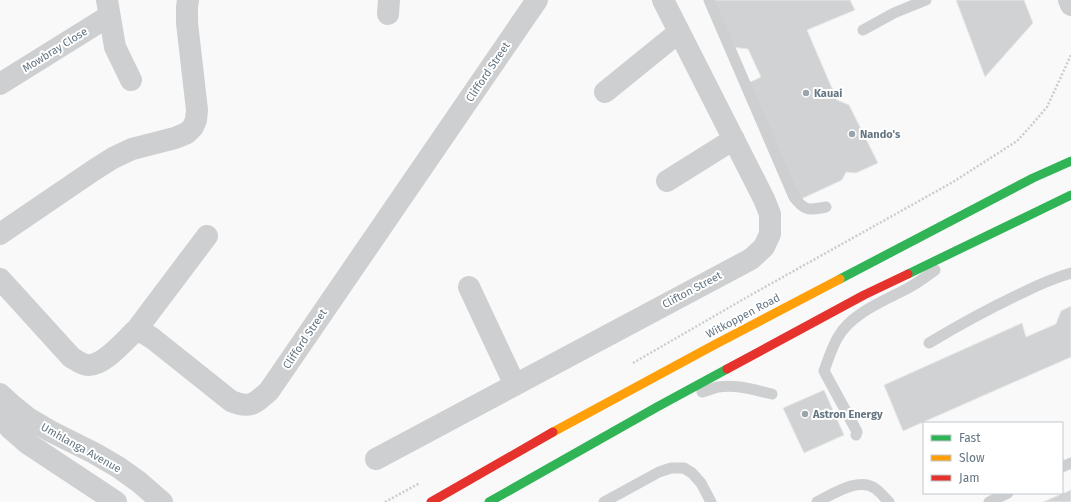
<svg xmlns="http://www.w3.org/2000/svg" width="1071" height="502" viewBox="0 0 1071 502" font-family="'Fira Sans',sans-serif">
  <style>
    .building { fill: #d0d2d3; stroke: #e8e8e8 }
    .lines { fill: none; stroke-linecap: round; stroke-linejoin: round }
    .path { stroke: #cbcccd; stroke-width: 2.5; stroke-dasharray: 2 2; stroke-linecap: butt }
    .lane { stroke: #cecfd0; stroke-width: 11 }
    .street { stroke: #cecfd0; stroke-width: 22 }
    .fast { stroke: #30b455; stroke-width: 9 }
    .slow { stroke: #ff9f0a; stroke-width: 9 }
    .jam { stroke: #e5322d; stroke-width: 9 }
    .poi-dot { fill: #99a4ac; stroke: #fff; stroke-width: 1.5 }
    .labels { text-anchor: middle; dominant-baseline: central; stroke-width: 4; stroke-linejoin: round; paint-order: stroke }
    .street-label { font-size: 11px; fill: #657683; stroke: #fff }
    .poi-label { font-size: 11px; font-weight: bold; fill: #657683; stroke: #fff; text-anchor: start }
  </style>
  <rect width="100%" height="100%" fill="#f9f9f9"/>
  <path class="building" d="M 712,0 L 850,0 L 855,10 L 807,30 L 837,100 L 849,105 L 878,163 L 856,173 L 846,172 L 842,180 L 799,200 L 746,84 L 761,77 L 748,49 L 731,47 Z
    M 956,0 L 1024,0 L 1033,23 L 985,77 Z
    M 1071,306 L 1071,357 L 903,431 L 884,385 L 1022,323 L 1026,337 L 1056,324 L 1061,311 Z
    M 824,390 L 844,435 L 804,453 L 783,408 Z
    M 1071,490 L 1071,502 L 1043,502 Z"/>
  <g class="lines">
    <path class="path" d="M 633,363 L 756,292 L 953,182 L 1017,141 L 1029,128 L 1047,107 L 1071,55
      M 385,502 L 420,483"/>
    <path class="lane" d="M 709,0 L 794,197 C 805,212 810,210 826,207
      M 863,30 L 894,13 L 926,0
      M 929,343 C 959,325 990,308 1022,293 C 1038,285 1054,278 1071,273
      M 702,392 C 707,391 713,388 718,387 C 737,384 754,390 772,394
      M 856,435 L 857,432 L 855,428 L 824,371 C 828,360 832,347 838,337 C 852,312 887,300 910,287 C 919,282 927,276 935,270
      M 1062,467 L 1071,463
      M 604,502 L 659,472 L 671,468 L 684,468 L 692,473 L 701,483 L 711,502
      M 817,502 C 833,494 859,476 876,489 C 880,492 885,498 889,502
      M 989,502 L 1008,493"/>
    <path class="street" d="M 107,0 L 115,47 L 131,80
      M 1069,0 L 1071,5
      M 388,14 L 389,0
      M 0,84 L 109,16
      M 605,92 L 679,32
      M 667,181 L 734,139
      M 0,234 L 94,170 L 113,158 L 132,149 L 175,138 L 187,133 L 193,127 L 196,120 L 197,110 L 187,23 L 187,7 L 188,0
      M 0,279 L 71,357 C 76,360 82,365 88,365 C 104,366 126,339 137,329 L 152,338 L 231,401 C 250,409 254,404 269,391 L 537,0
      M 469,287 L 515,385
      M 137,329 L 207,236
      M 0,394 L 12,405 L 28,418 L 50,431 L 94,453 L 118,467 L 139,482 L 162,502
      M 0,417 L 11,429 L 27,443 L 116,502
      M 376,459 L 751,259 L 764,247 L 770,234 L 770,214 L 764,199 L 663,0"/>
    <path class="fast" d="M 908,274 L 1071,195
      M 840,279 L 1033,178 L 1071,161
      M 489,502 L 657,407 L 727,369"/>
    <path class="slow" d="M 553,432 L 714,345 L 840,279"/>
    <path class="jam" d="M 727,369 L 864,295 L 908,274
      M 431,502 L 553,432"/>
  </g>
  <g class="poi-dot">
    <circle cx="806" cy="93" r="4"/>
    <circle cx="852" cy="134" r="4"/>
    <circle cx="805" cy="414" r="4"/>
  </g>
  <g class="labels">
    <g class="street-label">
      <text transform="translate(55 50) rotate(-32)">Mowbray Close</text>
      <text transform="translate(488 72) rotate(-56)">Clifford Street</text>
      <text transform="translate(692 290) rotate(-28)">Clifton Street</text>
      <text transform="translate(743 316) rotate(-28)">Witkoppen Road</text>
      <text transform="translate(305 339) rotate(-56)">Clifford Street</text>
      <text transform="translate(81 448) rotate(29)">Umhlanga Avenue</text>
    </g>
    <g class="poi-label">
      <text x="814" y="93">Kauai</text>
      <text x="860" y="134">Nando's</text>
      <text x="813" y="414">Astron Energy</text>
    </g>
  </g>
  <rect x="923" y="422" width="140" height="72" fill="#ffffff" stroke="#c1c8cd"/>
  <rect x="931" y="435" width="20" height="6" fill="#30b455" stroke="#c1c8cd"/>
  <text x="959" y="442" font-size="12" fill="#657683">Fast</text>
  <rect x="931" y="455" width="20" height="6" fill="#ff9f0a" stroke="#c1c8cd"/>
  <text x="959" y="462" font-size="12" fill="#657683">Slow</text>
  <rect x="931" y="475" width="20" height="6" fill="#e5322d" stroke="#c1c8cd"/>
  <text x="959" y="482" font-size="12" fill="#657683">Jam</text>
</svg>
